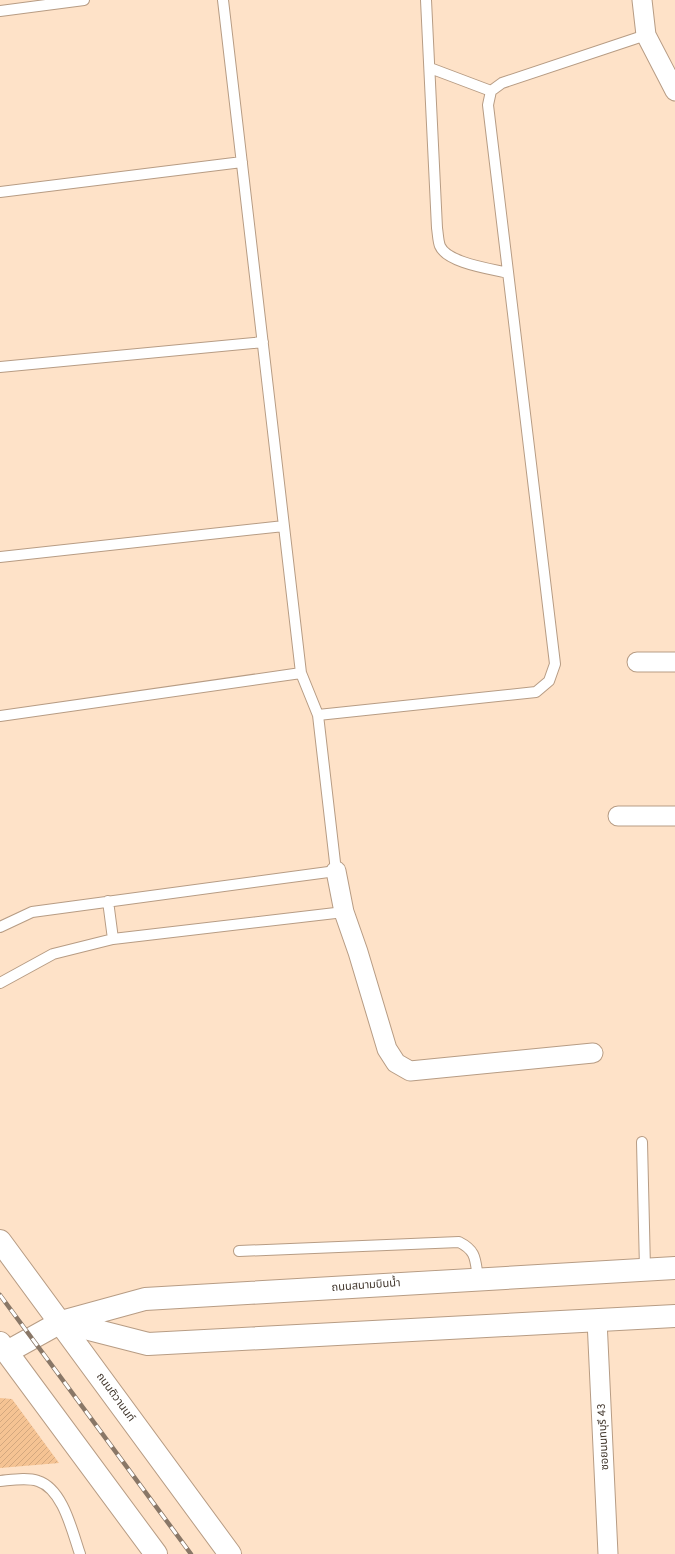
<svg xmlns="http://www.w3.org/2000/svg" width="675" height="1554" viewBox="0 0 675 1554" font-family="Figtree,'Noto Sans Thai',sans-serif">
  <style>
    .building { fill: url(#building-hatch) }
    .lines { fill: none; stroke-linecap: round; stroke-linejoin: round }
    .lane-casing { stroke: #b79c84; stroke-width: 12 }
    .street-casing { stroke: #b79c84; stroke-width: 21 }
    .secondary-casing { stroke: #b79c84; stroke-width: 24 }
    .primary-casing { stroke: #b79c84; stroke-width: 24 }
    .lane { stroke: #fff; stroke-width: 10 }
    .street { stroke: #fff; stroke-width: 19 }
    .secondary { stroke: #fff; stroke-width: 22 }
    .primary { stroke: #fff; stroke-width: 22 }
    .rail-casing { stroke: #897767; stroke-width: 4.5 }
    .rail { stroke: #fff; stroke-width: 3; stroke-dasharray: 9; stroke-linecap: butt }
    .labels { text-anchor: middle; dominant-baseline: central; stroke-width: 4; stroke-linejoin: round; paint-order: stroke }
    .street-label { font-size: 11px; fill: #41362c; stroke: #fff }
  </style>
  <defs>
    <pattern id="building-hatch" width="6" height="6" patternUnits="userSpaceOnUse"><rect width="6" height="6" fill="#f5c393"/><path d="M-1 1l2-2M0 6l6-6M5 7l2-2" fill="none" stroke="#d3a87f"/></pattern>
  </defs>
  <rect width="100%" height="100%" fill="#fee2c8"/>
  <path class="building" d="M 0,1398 L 12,1399 L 59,1463 L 0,1468 Z"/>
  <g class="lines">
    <g class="lane-casing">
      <path id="lane" d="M 426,0 L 437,228 C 438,234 438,241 440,246 C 447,263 492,269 508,273
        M 0,11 L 84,0
        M 430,68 L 491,91
        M 0,192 L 242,162
        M 0,367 L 263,342
        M 0,557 L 284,526
        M 318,715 L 536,692 L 549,681 L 555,664 L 488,105 L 491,91 L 502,83 L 646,35
        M 0,716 L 301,673
        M 108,901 L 113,939
        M 0,927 L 32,912 L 336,871 L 318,715 L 301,673 L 223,0
        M 0,983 L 53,954 L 113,939 L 344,912
        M 642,1142 L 645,1269
        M 239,1251 L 459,1242 C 477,1251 475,1260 478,1278
        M 0,1481 C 11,1480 27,1477 38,1481 C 63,1489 72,1531 80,1554"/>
    </g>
    <g class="street-casing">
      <path id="street" d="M 642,0 L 646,35 L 675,91
        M 637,662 L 675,662
        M 618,816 L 675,816
        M 336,871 L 344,912 L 358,952 L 387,1049 L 396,1063 L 410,1071 L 593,1053
        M 597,1320 L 608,1554"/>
    </g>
    <g class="secondary-casing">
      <path id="secondary" d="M 62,1322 L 148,1344 L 675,1316
        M 7,1352 L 61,1322 L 145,1299 L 675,1268"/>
    </g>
    <g class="primary-casing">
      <path id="primary" d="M 0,1241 L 230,1554
        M 0,1343 L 156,1554"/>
    </g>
    <use href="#lane" class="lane"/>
    <use href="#street" class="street"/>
    <use href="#secondary" class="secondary"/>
    <use href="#primary" class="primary"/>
    <g class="rail-casing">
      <path id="rail" d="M 0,1295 L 191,1554"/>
    </g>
    <use href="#rail" class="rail"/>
  </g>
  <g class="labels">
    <g class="street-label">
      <text transform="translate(366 1285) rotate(-4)">ถนนสนามบินน้ำ</text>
      <text transform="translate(116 1397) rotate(54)">ถนนติวานนท์</text>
      <text transform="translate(603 1437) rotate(-93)">ซอยนนทบุรี 43</text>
    </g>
  </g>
</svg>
